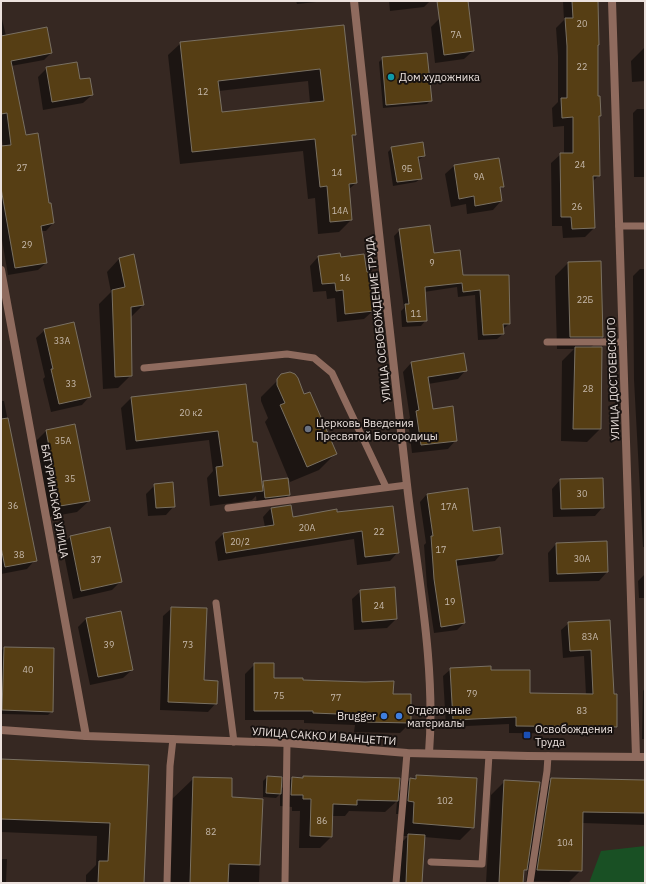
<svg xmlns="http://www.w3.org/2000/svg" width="646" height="884" viewBox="0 0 646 884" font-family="'IBM Plex Sans',sans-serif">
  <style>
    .green { fill: #195024 }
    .shadow { fill: #0007; fill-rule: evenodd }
    .building { fill: #563e14; stroke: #797062; fill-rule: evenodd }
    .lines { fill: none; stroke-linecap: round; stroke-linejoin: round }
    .service { stroke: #8f6b5e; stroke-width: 7 }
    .minor { stroke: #8f6b5e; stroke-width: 8 }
    .tertiary { stroke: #8f6b5e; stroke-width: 8 }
    .culture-dot { fill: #0f9aa8; stroke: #181210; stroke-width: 1.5 }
    .worship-dot { fill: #6b7280; stroke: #181210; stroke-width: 1.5 }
    .shop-dot { fill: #3f7fe0; stroke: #181210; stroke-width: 1.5 }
    .transit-dot { fill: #1a4fb4; stroke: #181210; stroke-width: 1.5 }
    .labels { text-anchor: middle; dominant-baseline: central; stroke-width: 4; stroke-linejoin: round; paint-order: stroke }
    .number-label { font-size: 9px; fill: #c6b9ac }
    .poi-label { font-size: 11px; fill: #ece2de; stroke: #181210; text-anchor: start }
    .street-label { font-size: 11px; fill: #ece2de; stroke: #181210 }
  </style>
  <rect width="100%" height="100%" fill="#362822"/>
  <path class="green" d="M 645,846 L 645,883 L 589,883 L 601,851 Z"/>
  <path class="shadow" d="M 296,1 L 326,1 L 297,4 Z
    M 389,1 L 430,1 L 424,7 L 390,11 Z
    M 563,1 L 597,1 L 597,98 L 600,116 L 598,117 L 599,175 L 592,182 L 594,228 L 585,237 L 563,238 L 562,226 L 552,226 L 551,163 L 561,154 L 564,154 L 564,126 L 553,127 L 552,108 L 558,102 L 558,56 L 556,28 L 564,20 Z
    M 440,18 L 473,51 L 464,59 L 435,63 L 431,27 Z
    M 1,19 L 2,19 L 6,36 L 51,53 L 44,60 L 11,66 L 26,136 L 53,223 L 46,231 L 41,231 L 46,263 L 38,270 L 8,275 L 1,234 L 1,147 L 3,147 L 1,132 Z
    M 343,26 L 354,134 L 351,138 L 356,183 L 348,190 L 351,220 L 339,232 L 318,234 L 315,198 L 308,199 L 303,151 L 180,164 L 168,55 L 181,43 ZM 308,81 L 310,103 L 221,113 L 219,91 Z
    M 644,48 L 645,48 L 645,81 L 632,82 L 631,61 Z
    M 383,58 L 431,100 L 427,104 L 383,108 L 379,62 Z
    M 47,68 L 79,80 L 92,95 L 83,103 L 43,110 L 38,77 Z
    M 637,109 L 645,109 L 645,177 L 634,177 L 633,113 Z
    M 392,148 L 424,156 L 418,160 L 421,178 L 416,182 L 393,186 L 388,152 Z
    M 498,159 L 503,186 L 499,190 L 501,201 L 493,210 L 467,214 L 466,204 L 451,207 L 445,174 L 454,166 Z
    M 400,230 L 462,276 L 508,276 L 509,324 L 503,329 L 503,334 L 497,339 L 478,340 L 475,295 L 458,297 L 457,287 L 424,292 L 426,320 L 421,326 L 402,327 L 401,311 L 404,308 L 394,236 Z
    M 318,257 L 373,311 L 364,319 L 337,322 L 335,298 L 327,299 L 326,291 L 313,292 L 310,266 Z
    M 119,259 L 143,305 L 130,318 L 131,375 L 118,388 L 103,389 L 99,304 L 111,292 L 107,272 Z
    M 600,262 L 602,337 L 590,348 L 600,429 L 587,442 L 561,441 L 562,361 L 574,349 L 557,349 L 555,276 L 568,263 Z
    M 640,269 L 645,269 L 645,547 L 643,547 L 634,380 L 633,276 Z
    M 45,330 L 90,396 L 82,405 L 51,412 L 43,379 L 45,377 L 36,338 Z
    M 464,354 L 466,370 L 458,379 L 428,384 L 432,410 L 456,440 L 448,449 L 412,453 L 408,420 L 410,418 L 403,372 L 411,363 Z
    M 284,374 L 304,396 L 335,454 L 319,470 L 290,482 L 265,422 L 268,418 L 261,401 L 261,397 Z
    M 245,385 L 252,443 L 261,485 L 264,482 L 289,495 L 281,503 L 257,506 L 256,496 L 252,500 L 210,506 L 207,478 L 213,471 L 209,440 L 126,450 L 121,408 L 131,398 Z
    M 1,401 L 4,401 L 35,560 L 27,569 L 1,574 Z
    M 46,431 L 89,501 L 77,512 L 49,517 L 35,442 Z
    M 560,480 L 603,507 L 595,516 L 553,517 L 552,489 Z
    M 155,485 L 174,506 L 166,515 L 148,516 L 146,494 Z
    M 467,489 L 473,532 L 502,553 L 495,561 L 456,566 L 464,623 L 457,630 L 434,633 L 427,586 L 424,545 L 426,543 L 420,502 L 427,494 Z
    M 271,508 L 292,518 L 336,514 L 398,552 L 390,561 L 357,565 L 354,539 L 218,561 L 215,542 L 223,534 L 265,527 L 263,517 Z
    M 70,537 L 120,582 L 112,590 L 73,599 L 62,545 Z
    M 606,542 L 607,572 L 599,581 L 549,582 L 548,553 L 556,544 Z
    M 645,574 L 645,598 L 639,598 L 638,581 Z
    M 361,591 L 396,619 L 387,628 L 354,630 L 352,599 Z
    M 172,608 L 203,681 L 216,703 L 208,712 L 160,710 L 163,616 Z
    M 86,619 L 132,670 L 123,678 L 90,685 L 78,627 Z
    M 609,621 L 613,695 L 616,695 L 616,727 L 609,734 L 509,733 L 509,724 L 446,727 L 443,676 L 451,669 L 490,671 L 529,694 L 586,695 L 584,656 L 563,658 L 561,630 L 569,623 Z
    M 4,648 L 52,711 L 48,715 L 1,714 L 1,651 Z
    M 255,664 L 273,679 L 302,680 L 392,695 L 410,723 L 400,733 L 354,732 L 355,725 L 304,723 L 304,720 L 245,720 L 245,674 Z
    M 645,688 L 645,739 L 642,739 L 643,691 Z
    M 1,760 L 148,766 L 143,883 L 86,883 L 86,875 L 96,865 L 97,836 L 1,832 Z
    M 416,776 L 473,827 L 460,840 L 424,837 L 421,883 L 394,883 L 395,849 L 408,836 L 401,836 L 402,814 L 396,814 L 397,801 L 385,812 L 349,811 L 345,816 L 332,816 L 331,837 L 320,848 L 299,848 L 300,811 L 292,811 L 292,807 L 280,806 L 280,794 L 276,798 L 263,797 L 263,781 L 267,777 L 280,790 L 292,778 L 399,779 L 398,792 L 410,779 L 413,779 Z
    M 194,778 L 231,798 L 262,800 L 259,883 L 168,883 L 170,801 Z
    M 551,779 L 645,781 L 645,825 L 582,823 L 581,870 L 569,882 L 526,881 L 528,867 L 523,873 L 522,883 L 486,883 L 491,795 L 505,781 L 538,792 Z
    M 1,859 L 7,859 L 6,883 L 1,883 Z"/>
  <path class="building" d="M 437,1 L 468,1 L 474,51 L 444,55 Z
    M 572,1 L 598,1 L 599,45 L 598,45 L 598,96 L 600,96 L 601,116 L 599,116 L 600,176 L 593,176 L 595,228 L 572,229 L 571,217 L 561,217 L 560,153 L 573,153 L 573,117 L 562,118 L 561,98 L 567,98 L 567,46 L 565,18 L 573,18 Z
    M 344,25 L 356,135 L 352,135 L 357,183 L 349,184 L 352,220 L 330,222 L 327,186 L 320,187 L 315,139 L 192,152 L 180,42 ZM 320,69 L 324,101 L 222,112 L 218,81 Z
    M 47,27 L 52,53 L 11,61 L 26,135 L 38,133 L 49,203 L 51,203 L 54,223 L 41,226 L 47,263 L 15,268 L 1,188 L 1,146 L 11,145 L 7,113 L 1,114 L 1,36 Z
    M 427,53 L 432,101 L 386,105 L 382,57 Z
    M 77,62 L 80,79 L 90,78 L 93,95 L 52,102 L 46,67 Z
    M 423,142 L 425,156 L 418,157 L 422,179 L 397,182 L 391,147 Z
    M 499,158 L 504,187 L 500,187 L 502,201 L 475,206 L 474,196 L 459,199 L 454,165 Z
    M 430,225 L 434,253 L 460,250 L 463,275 L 509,275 L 510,324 L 503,324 L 504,334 L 483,335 L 480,290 L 463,292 L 462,283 L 425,287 L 427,321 L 407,322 L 405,304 L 409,304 L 399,229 Z
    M 340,253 L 341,257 L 364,254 L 367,272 L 369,272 L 374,311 L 345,314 L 343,290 L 336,291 L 335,283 L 322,284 L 318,256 Z
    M 134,254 L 144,305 L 131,307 L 132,376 L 115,377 L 112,290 L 125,287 L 119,258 Z
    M 601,261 L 603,337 L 570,337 L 568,262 Z
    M 74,322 L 91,397 L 59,404 L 51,369 L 53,369 L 44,329 Z
    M 575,347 L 602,347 L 601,429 L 573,429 Z
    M 464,353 L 467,371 L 428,377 L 433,409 L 453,406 L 457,441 L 421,445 L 416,411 L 419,410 L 411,362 Z
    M 290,372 L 295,374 L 298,378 L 304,394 L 310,392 L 337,454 L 307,467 L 280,405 L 285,403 L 277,385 L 277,379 L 281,374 Z
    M 246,384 L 253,442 L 257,442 L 263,491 L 219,496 L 216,467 L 223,466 L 218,431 L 136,441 L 131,397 Z
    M 8,418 L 37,561 L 5,567 L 1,547 L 1,419 Z
    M 75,424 L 90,501 L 60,506 L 46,430 Z
    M 288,478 L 290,495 L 265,498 L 263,481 Z
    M 603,478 L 604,508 L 561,509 L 560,479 Z
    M 173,482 L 175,507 L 156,508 L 154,484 Z
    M 468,488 L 473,531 L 500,527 L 503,554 L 456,560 L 465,623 L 441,627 L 434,579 L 431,536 L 433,536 L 427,494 Z
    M 291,505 L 293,517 L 337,509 L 337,512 L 393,506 L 399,553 L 365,557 L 362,531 L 226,553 L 223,533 L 274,525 L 271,508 Z
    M 110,527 L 122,582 L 81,591 L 70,536 Z
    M 607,541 L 608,572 L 557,574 L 556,543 Z
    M 395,587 L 397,619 L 362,622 L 360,590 Z
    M 171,607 L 207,608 L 204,680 L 218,681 L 217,704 L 168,702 Z
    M 121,611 L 133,670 L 98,677 L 86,618 Z
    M 610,620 L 614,694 L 617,694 L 617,727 L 516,726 L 516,717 L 453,720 L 450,668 L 491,666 L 491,670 L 530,670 L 530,693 L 593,694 L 591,650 L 570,651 L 568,622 Z
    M 4,647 L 54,648 L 53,712 L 2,710 Z
    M 254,663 L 274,663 L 274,678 L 303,678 L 303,680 L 365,682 L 394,681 L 393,694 L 411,694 L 411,723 L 364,722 L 364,715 L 313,713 L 313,711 L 254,711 Z
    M 1,759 L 149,765 L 144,883 L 98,883 L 99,861 L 108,861 L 110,823 L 1,819 Z
    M 416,775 L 477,778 L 474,828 L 413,823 L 414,802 L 408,801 L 410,778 L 416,779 Z
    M 267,776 L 282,777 L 281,794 L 266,793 Z
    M 303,776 L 400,778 L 398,801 L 357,800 L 357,805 L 333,804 L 332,837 L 310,836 L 311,799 L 303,799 L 303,795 L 291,795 L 292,777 L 303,778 Z
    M 193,777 L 232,778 L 232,797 L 263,799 L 260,865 L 229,864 L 228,883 L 190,883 Z
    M 551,778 L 645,780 L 645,813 L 583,812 L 582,871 L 537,870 Z
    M 504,780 L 540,782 L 527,870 L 524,870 L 523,883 L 499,883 Z
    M 408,834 L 425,835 L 422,883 L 406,883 Z"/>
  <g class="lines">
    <path class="service" d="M 619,226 L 645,226
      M 547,342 L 623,342
      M 144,368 L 287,354 L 314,358 L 332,373 L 386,487
      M 228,508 L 407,485
      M 216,603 L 234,742
      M 431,862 L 482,864 L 489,755
      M 167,883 L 170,766 L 173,739
      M 285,883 L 287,743
      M 396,883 L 407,753
      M 530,883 L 547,771 L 548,756"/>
    <path class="minor" d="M 354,1 C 372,162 388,324 407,485 C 417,573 436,664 429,753
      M 612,1 L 636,756
      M 1,270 L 86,736"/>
    <path class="tertiary" d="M 1,730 L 86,736 L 287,743 L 407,753 L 528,756 L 645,757"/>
  </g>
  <circle class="culture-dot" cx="391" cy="77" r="4"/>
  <circle class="worship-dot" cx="308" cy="429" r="4"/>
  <g class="shop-dot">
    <circle cx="384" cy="716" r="4"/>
    <circle cx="399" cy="716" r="4"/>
  </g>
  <rect class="transit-dot" x="523" y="731" width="8" height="8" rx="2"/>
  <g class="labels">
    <g class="number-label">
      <text x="582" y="23">20</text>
      <text x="456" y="34">7А</text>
      <text x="582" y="66">22</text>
      <text x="203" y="91">12</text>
      <text x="580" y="164">24</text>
      <text x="22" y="167">27</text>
      <text x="407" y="168">9Б</text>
      <text x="337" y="172">14</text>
      <text x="479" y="176">9А</text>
      <text x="577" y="206">26</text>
      <text x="340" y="210">14А</text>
      <text x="27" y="244">29</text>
      <text x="432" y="262">9</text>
      <text x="345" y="277">16</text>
      <text x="585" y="299">22Б</text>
      <text x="416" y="313">11</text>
      <text x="62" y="340">33А</text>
      <text x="71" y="383">33</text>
      <text x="588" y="388">28</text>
      <text x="191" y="412">20 к2</text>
      <text x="63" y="440">35А</text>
      <text x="70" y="478">35</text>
      <text x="582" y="493">30</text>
      <text x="13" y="505">36</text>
      <text x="449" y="506">17А</text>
      <text x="307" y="527">20А</text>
      <text x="379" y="531">22</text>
      <text x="240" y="541">20/2</text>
      <text x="441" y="549">17</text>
      <text x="19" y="554">38</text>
      <text x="582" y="558">30А</text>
      <text x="96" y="559">37</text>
      <text x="450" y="601">19</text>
      <text x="379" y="605">24</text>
      <text x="590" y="636">83А</text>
      <text x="109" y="644">39</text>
      <text x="188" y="644">73</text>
      <text x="28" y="669">40</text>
      <text x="472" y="693">79</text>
      <text x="279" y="695">75</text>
      <text x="336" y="697">77</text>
      <text x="582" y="710">83</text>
      <text x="445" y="800">102</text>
      <text x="322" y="820">86</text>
      <text x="211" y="831">82</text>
      <text x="565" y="842">104</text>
    </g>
    <g class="poi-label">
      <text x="399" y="77">Дом художника</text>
      <text x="316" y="423">Церковь Введения<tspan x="316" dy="13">Пресвятой Богородицы</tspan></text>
      <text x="407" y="710">Отделочные<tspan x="407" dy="13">материалы</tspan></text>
      <text x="376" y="716" text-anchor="end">Brugger</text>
      <text x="535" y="729">Освобождения<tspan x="535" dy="13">Труда</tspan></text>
    </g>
    <g class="street-label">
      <text transform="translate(378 319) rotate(-96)">УЛИЦА ОСВОБОЖДЕНИЕ ТРУДА</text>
      <text transform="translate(613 379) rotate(-92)">УЛИЦА ДОСТОЕВСКОГО</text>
      <text transform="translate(55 501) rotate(80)">БАТУРИНСКАЯ УЛИЦА</text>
      <text transform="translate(324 736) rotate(4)">УЛИЦА САККО И ВАНЦЕТТИ</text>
    </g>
  </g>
  <rect width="646" height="884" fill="none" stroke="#ece2de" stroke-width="4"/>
</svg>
